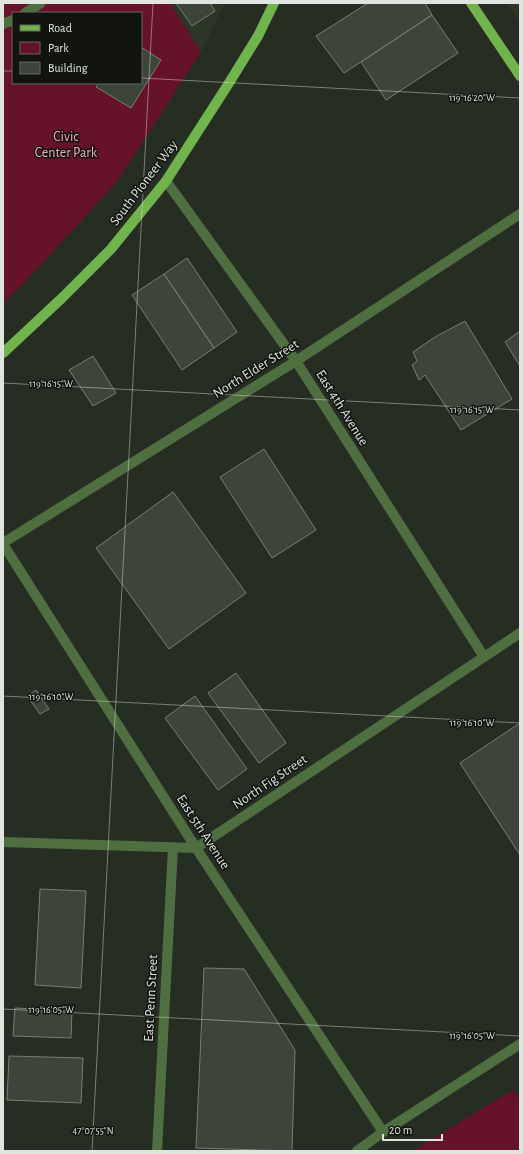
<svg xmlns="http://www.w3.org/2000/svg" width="523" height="1154" viewBox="0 0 523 1154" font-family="'Alegreya Sans',sans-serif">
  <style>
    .built { fill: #2b3626 }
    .green { fill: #661229; fill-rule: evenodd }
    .building { fill: #3d4439; stroke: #777f73 }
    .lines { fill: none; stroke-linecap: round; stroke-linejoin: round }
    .minor { stroke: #4f6f40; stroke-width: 10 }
    .major { stroke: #71b34d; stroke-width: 10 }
    .ticks { fill: none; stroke: #e0e4de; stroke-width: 1; stroke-opacity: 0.45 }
    .labels { text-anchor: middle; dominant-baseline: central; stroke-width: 3; stroke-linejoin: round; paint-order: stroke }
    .park-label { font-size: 14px; fill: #f7acb6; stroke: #11140f }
    .street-label { font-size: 14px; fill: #e0e4de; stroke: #11140f }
    .ticks-label { font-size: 10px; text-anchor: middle; fill: #e0e4de; stroke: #11140f; stroke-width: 3; stroke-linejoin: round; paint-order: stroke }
  </style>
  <rect width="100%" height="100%" fill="#262d23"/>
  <path class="built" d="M 170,3 L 225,3 L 201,52 Z
    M 507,3 L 520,3 L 520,23 Z"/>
  <path class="green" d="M 3,3 L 170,3 L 201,52 L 116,183 L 25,282 L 3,303 ZM 13,13 L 141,13 L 141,83 L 13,83 Z
    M 513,1090 L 520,1100 L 520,1151 L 413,1151 Z"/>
  <path class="building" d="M 176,3 L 210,3 L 215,11 L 192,26 Z
    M 368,3 L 425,3 L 432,15 L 344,73 L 316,36 Z
    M 432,15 L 458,53 L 386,100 L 361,62 Z
    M 141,47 L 161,60 L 131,108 L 96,87 L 99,83 L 141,83 Z
    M 187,258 L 237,332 L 214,348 L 164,274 Z
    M 164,274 L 214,348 L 182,370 L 132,295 Z
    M 465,321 L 512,399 L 461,430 L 425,375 L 419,380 L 412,365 L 417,361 L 413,352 L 435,337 Z
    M 520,331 L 520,366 L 505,342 Z
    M 93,356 L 116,393 L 93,406 L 69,370 Z
    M 264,449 L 316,530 L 272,558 L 220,477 Z
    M 173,492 L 246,593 L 169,649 L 96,548 Z
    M 236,673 L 286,743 L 259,763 L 208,693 Z
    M 36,690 L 49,709 L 40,714 L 27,696 Z
    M 195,696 L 247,769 L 218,790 L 165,718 Z
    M 520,723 L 520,855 L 460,763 Z
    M 40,889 L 86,891 L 81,988 L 35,985 Z
    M 204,968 L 244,969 L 295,1050 L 292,1151 L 196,1148 Z
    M 15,1008 L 72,1011 L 71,1038 L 13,1036 Z
    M 9,1056 L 83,1058 L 81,1103 L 7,1100 Z"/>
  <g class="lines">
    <path class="minor" d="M 25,13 L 41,3
      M 3,24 L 13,20
      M 166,181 L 296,361 L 484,657
      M 3,543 L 296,361 L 520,214
      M 3,544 L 196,848 L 383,1132
      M 3,842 L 196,848 L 520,633
      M 157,1151 L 173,847
      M 357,1151 L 383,1132 L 520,1044"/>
    <path class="major" d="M 471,3 L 520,76
      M 3,353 L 62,298 L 111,249 L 166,181 L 229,83 L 258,36 L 274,3"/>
  </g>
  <path class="ticks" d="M 3,71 L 13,71M 141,78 L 520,98M 3,383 L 520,410M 3,696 L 520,723M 3,1009 L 520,1036M 92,1151 L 153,3"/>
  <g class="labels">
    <g class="park-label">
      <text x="66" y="137">Civic<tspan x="66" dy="16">Center Park</tspan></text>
    </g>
    <g class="street-label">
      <text transform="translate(144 183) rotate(-53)">South Pioneer Way</text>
      <text transform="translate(256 369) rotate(-32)">North Elder Street</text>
      <text transform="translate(342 408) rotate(58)">East 4th Avenue</text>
      <text transform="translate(270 782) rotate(-34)">North Fig Street</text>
      <text transform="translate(203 832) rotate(57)">East 5th Avenue</text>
      <text transform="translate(151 998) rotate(-87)">East Penn Street</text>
    </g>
  </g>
  <g class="ticks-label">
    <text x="472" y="101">119°16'20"W</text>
    <text x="51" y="387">119°16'15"W</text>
    <text x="472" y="413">119°16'15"W</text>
    <text x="51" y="700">119°16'10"W</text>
    <text x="472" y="726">119°16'10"W</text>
    <text x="51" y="1013">119°16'05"W</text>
    <text x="472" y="1039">119°16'05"W</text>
    <text x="93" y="1134">47°07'55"N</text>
  </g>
  <rect width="523" height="1154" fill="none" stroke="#e0e4de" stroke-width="8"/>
  <rect x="12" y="12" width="130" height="72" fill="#11140f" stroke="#646762"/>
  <rect x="20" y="25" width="20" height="6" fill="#71b34d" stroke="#646762"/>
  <text x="48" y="32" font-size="12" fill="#e0e4de">Road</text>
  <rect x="20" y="42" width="20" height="12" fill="#661229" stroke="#646762"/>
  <text x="48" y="52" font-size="12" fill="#e0e4de">Park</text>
  <rect x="20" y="62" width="20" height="12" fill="#3d4439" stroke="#646762"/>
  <text x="48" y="72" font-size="12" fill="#e0e4de">Building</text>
  <path d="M383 1134v6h59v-6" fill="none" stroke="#e0e4de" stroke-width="2"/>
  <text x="389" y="1134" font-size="12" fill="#e0e4de" stroke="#11140f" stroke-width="3" paint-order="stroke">20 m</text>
</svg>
